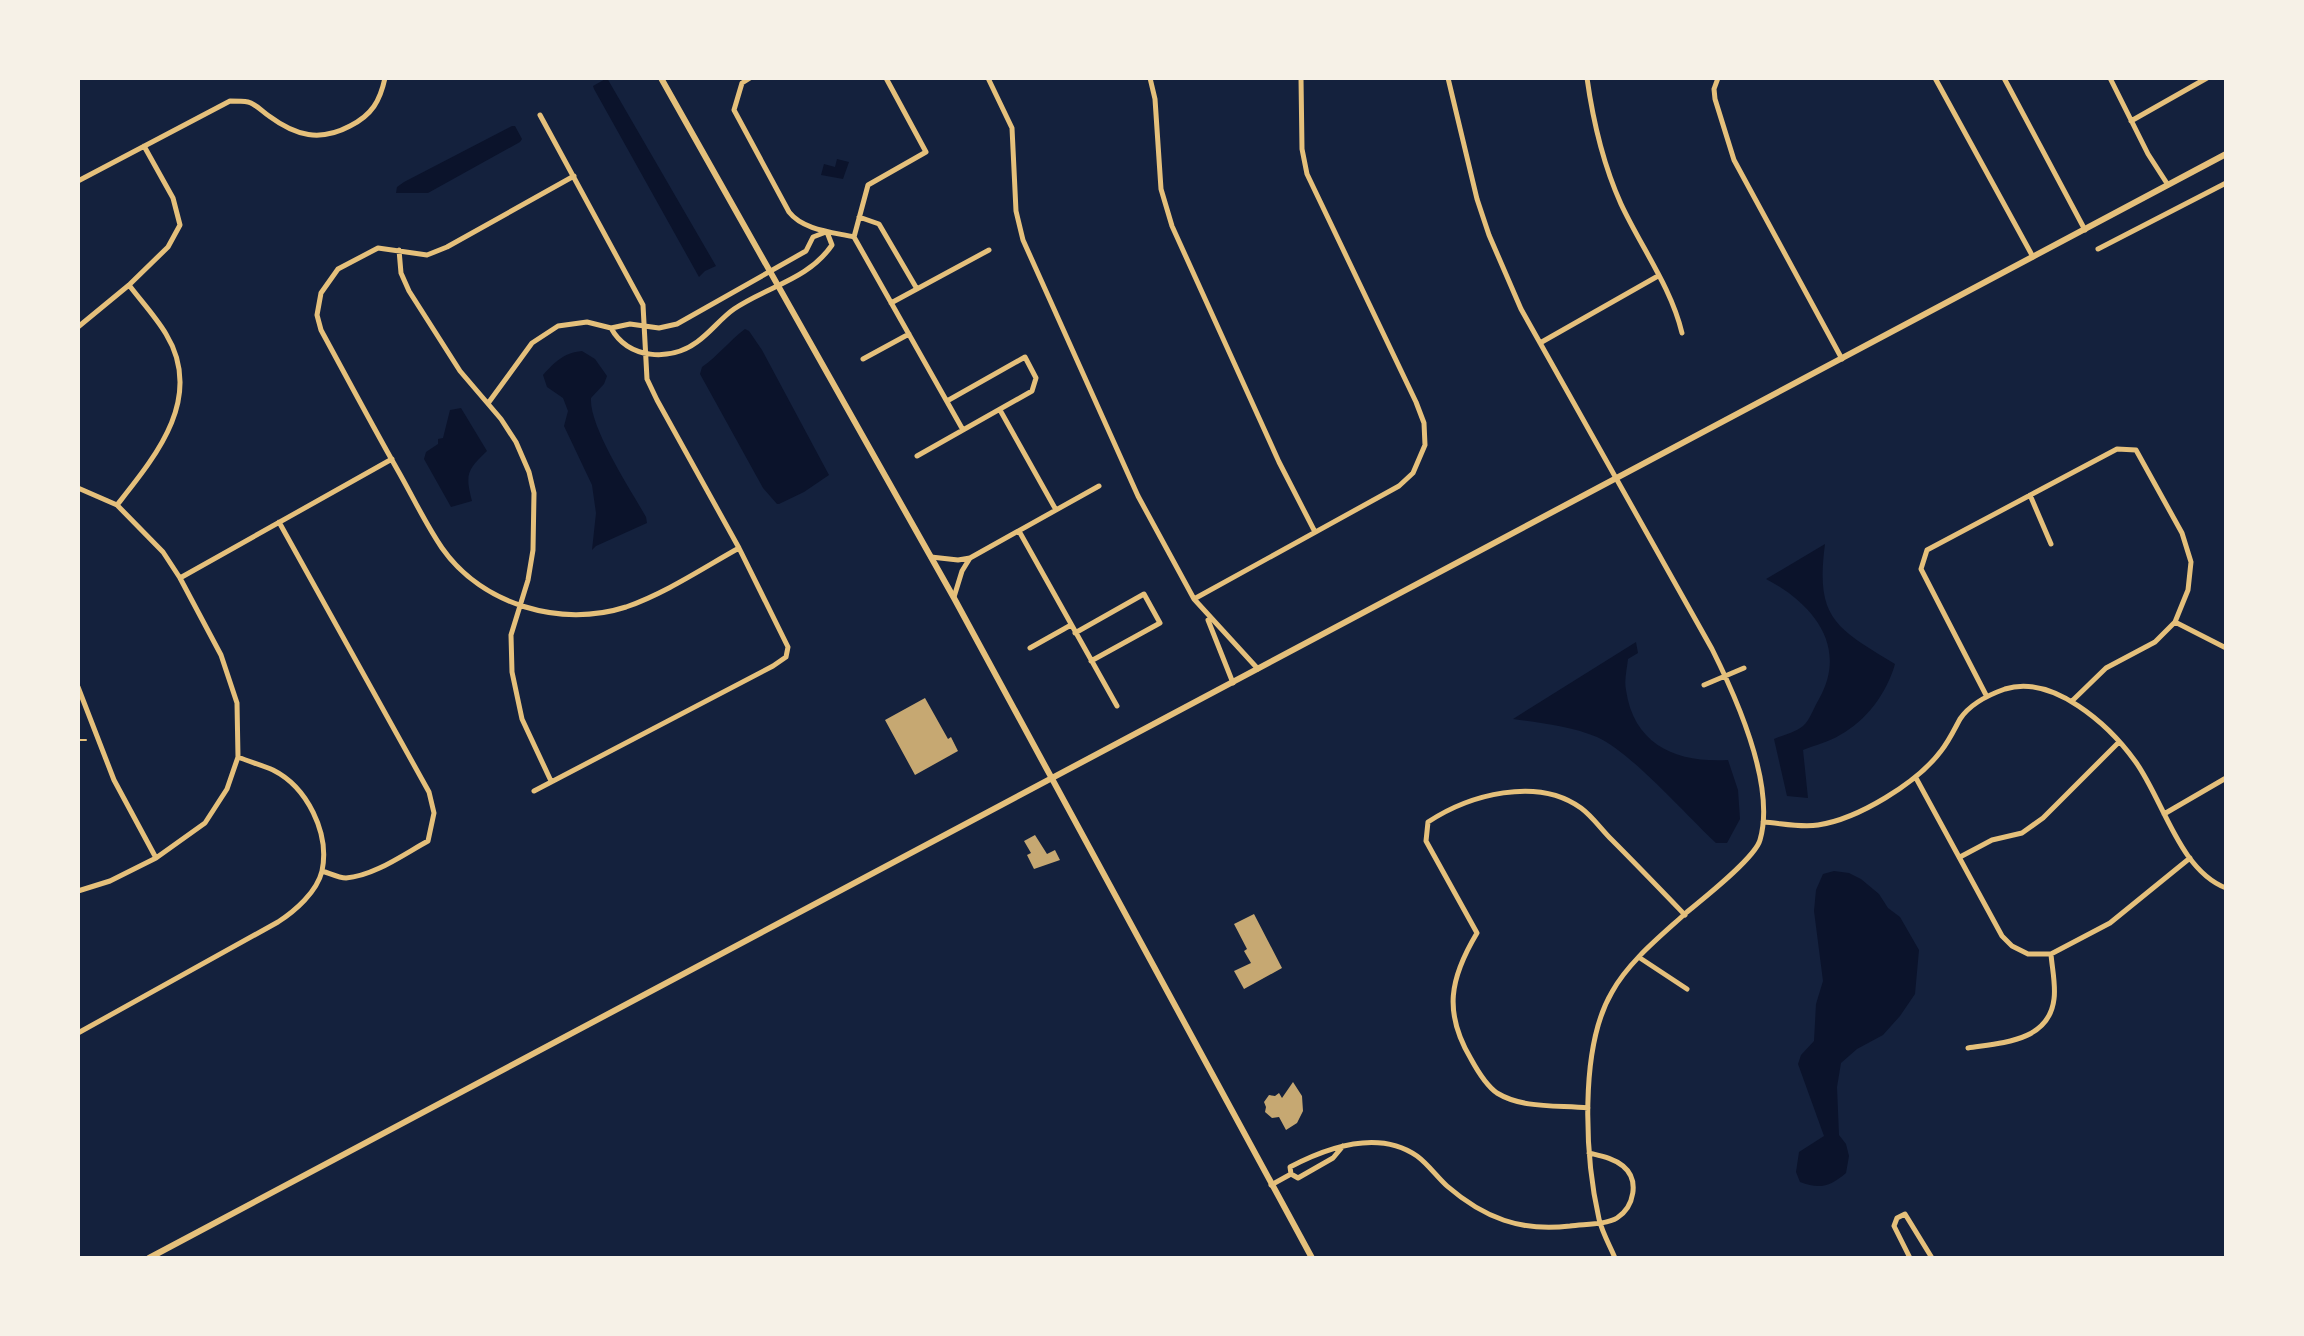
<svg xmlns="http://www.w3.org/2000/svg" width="2304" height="1336" viewBox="0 0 2304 1336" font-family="'IBM Plex Serif',serif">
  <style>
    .water { fill: #0b132b }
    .building { fill: #c6a872 }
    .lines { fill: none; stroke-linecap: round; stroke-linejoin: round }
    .path { stroke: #e5c07b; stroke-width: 2 }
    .minor { stroke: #e5c07b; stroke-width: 5 }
    .secondary { stroke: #e5c07b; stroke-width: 6 }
  </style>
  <rect width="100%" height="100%" fill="#14213d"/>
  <path class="water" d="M 607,78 L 716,266 L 705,271 L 699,277 L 594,89 L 593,86 Z
    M 512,126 L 515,126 L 522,139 L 520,142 L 428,193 L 396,193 L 397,187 L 404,182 Z
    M 837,159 L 849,162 L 843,179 L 821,175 L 824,164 L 835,167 Z
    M 745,329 L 749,331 L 762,350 L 829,475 L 804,492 L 779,504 L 777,504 L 763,488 L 700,374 L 702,367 C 719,355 729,341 745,329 Z
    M 582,351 L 595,359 L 607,376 L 604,384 L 591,398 C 589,427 631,490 646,517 L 647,523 L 596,546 L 592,550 L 596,513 L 592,485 L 564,426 L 568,411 L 563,398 L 547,387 L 543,375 C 555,362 563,353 582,351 Z
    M 461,408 L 487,451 C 467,470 465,474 472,501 L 451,507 L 424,459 L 426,452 L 438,444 L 438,439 L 443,438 L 450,410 Z
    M 1825,544 C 1815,619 1836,628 1895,664 C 1887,693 1866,721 1840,735 C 1829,742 1815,745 1803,750 L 1808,798 L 1787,796 L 1774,739 C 1783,735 1796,732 1803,726 C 1810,720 1814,707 1819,699 C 1849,646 1812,603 1766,579 Z
    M 1636,642 L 1638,653 L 1628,659 C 1627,669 1624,680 1626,690 C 1634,746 1678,763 1728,760 L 1738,790 L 1740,819 L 1727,843 L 1716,843 C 1685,814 1633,754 1597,737 C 1570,726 1542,723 1513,719 Z
    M 1834,871 L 1849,873 L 1861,879 L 1879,894 L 1888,908 L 1900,917 L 1919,950 L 1915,994 L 1900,1016 L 1883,1035 L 1857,1049 L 1841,1063 L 1837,1087 L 1839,1135 L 1846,1144 L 1849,1156 L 1846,1173 C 1831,1186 1820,1190 1800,1182 L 1796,1172 L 1799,1152 L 1824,1136 L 1798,1064 L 1801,1055 L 1814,1041 L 1816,1004 L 1823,981 L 1814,911 L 1816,890 L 1823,874 Z"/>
  <path class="building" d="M 925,698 L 948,739 L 951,737 L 958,751 L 915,775 L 885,720 Z
    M 1035,835 L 1047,854 L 1055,850 L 1060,860 L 1034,869 L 1027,855 L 1031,853 L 1024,841 Z
    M 1254,914 L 1282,968 L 1244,989 L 1234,971 L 1251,963 L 1244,951 L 1247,949 L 1234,924 Z
    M 1293,1082 L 1302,1096 L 1303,1111 L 1297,1123 L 1286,1130 L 1279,1117 L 1272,1118 L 1265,1112 L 1266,1107 L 1264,1102 L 1269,1095 L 1275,1096 L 1279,1093 L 1282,1098 Z"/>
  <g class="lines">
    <path class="path" d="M 78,740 L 86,740"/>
    <path class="minor" d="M 750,78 L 742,83 L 734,110 L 789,212 C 803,230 832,232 854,237 L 868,185 L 926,152 L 886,78
      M 988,78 L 1012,128 L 1016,211 L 1023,240 L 1138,496 L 1194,599 L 1258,669
      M 1150,78 L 1155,99 L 1161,189 L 1172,226 L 1279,462 L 1315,532
      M 1448,78 L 1477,199 L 1489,235 L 1521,309 L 1712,649 C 1736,697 1776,785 1760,840 C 1755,858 1704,898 1687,912 C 1662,935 1629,961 1612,992 C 1579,1048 1585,1157 1599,1219 C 1602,1232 1610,1246 1615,1258
      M 1587,78 C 1593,121 1603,164 1621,204 C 1641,247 1671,287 1682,333
      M 1718,78 L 1714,89 L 1715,99 L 1734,160 L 1842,359
      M 1935,78 L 2033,257
      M 2004,78 L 2085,230
      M 2110,78 L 2148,154 L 2168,185
      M 2131,121 L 2207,78
      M 574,176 L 447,247 L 427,255 L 378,248 L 338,269 L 321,293 L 317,315 L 321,330 C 346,376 371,423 397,469 C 412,495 425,523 442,548 C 482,605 561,628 626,607 C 666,593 703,568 739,548
      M 78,181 L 230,101 C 236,101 243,101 248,102 C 256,104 263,112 269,116 C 296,136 320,142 350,126 C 372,115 380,101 385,78
      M 859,217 L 879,224 L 917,289
      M 854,237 L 963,430
      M 2098,249 L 2226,183
      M 399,250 L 401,273 L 409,291 L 460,371 L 501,419 L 516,442 L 529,472 L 534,493 L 533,550 L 528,580 L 511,635 L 512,672 L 522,719 L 551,781
      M 891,303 L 989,250
      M 78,327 L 129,285 L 168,247 L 180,225 L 173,198 L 144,146
      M 611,328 C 628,359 670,362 697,342 C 711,332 721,318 734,309 C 768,286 808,280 832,245 L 827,232
      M 1540,343 L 1658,276
      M 863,359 L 909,334
      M 489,402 L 532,343 L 558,326 L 587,322 L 611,328 L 630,324 L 659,328 L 677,324 L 806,251 L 813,237 L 826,232
      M 1000,410 L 1056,510
      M 917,456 L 1032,391 L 1036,378 L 1025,357 L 947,401
      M 78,488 L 117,505 L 163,552 L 180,578 L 221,655 L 237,703 L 238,757 L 227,789 L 205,823 L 156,858 L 110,881 L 78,891
      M 2030,495 L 2051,544
      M 117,505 C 155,457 205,398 166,334 C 156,317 141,301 129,285
      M 279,522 L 429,792 L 434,813 L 428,841 C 404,854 374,876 346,878 C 339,878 329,873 322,871
      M 1019,531 L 1117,706
      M 931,557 L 958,560 L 970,558 L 1099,486
      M 180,578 L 392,459
      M 954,597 L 962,571 L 970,558
      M 1194,599 L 1399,486 L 1413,473 L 1425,445 L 1424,423 L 1416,402 L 1307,174 L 1302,149 L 1301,78
      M 1208,620 L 1233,683
      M 2175,622 L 2226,648
      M 1075,633 L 1144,594 L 1160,623 L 1091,661
      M 1030,648 L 1071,625
      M 1704,685 L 1744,668
      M 78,687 L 114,780 L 156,858
      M 1986,695 L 1921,569 L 1927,550 L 2117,449 L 2136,450 L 2182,533 L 2191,562 L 2188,590 L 2175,622 L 2155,642 L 2106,668 L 2072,701
      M 1916,778 L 2002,936 L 2012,946 L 2028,954 L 2051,954 L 2110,923 L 2190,858
      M 534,791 L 773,666 L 786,657 L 788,647 L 739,548 L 657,400 L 647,379 L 643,305 L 540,115
      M 2164,814 L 2226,778
      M 1763,822 C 1780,823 1801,828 1818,825 C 1858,819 1917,783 1941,751 C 1949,741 1954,730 1960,719 C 1970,704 1988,695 2005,689 C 2053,674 2109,725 2135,761 C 2163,799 2179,870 2226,888
      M 1960,857 L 1992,840 L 2022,833 L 2043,818 L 2119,742
      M 1640,958 L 1687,989
      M 78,1033 L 278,922 C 295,911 317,892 322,871 C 330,833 307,787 273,770 C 262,765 250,762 238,757
      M 1968,1048 C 2000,1043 2049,1042 2054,999 C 2056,985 2052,968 2051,954
      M 1588,1108 C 1559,1105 1523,1109 1497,1093 C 1487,1086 1477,1070 1471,1059 C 1443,1012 1450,978 1477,933 L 1426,841 L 1428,822 C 1469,795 1537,776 1581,808 C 1592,816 1601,829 1611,839 C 1636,864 1660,889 1685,915
      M 1291,1174 L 1298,1178 L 1333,1158 L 1343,1146
      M 1271,1185 L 1291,1174 L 1290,1167 C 1328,1147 1378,1129 1417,1156 C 1428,1164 1437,1177 1447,1186 C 1484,1218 1521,1232 1570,1226 C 1583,1224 1606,1225 1617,1218 C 1634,1207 1640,1180 1623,1166 C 1613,1158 1601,1156 1589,1153
      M 1910,1258 L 1894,1226 L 1897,1218 L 1905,1214 L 1932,1258"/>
    <path class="secondary" d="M 661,78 L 954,598 L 1312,1258
      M 149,1258 L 2226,154"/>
  </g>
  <rect width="2304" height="1336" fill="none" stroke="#f6f1e7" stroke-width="160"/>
</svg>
